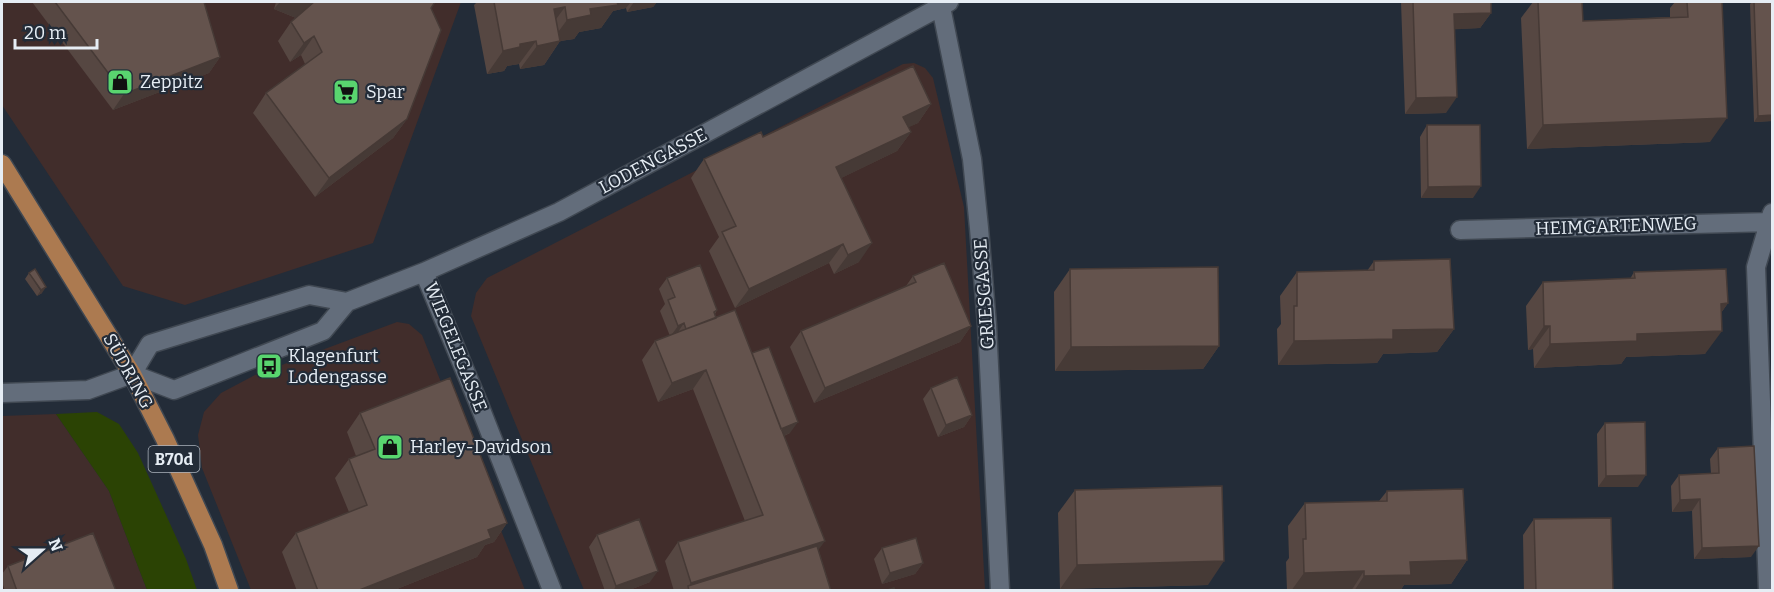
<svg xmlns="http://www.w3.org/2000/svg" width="1774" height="592" viewBox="0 0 1774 592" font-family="Bitter,serif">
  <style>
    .commercial { fill: #412d2b }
    .green { fill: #2b4304 }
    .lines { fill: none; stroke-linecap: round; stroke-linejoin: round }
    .minor-casing { stroke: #404852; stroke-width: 21 }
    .major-casing { stroke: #404852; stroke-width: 21 }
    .minor { stroke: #636d7b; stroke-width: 18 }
    .major { stroke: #ac7a50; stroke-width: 18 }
    .wall { fill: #564742 }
    .shaded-wall { fill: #463a36 }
    .building { fill: #64534d; stroke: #463a36; stroke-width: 1.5 }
    .labels { text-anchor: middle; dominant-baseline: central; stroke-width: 4.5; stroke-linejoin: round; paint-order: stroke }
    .shield { fill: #232c38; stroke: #acb3bc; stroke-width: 1.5 }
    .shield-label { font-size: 16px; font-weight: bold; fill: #e6edf4 }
    .poi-label { font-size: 18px; fill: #e6edf4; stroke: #232c38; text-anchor: start }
    .street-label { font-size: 18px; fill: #e6edf4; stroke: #232c38 }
  </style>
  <rect width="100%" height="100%" fill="#232c38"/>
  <path class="commercial" d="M 2,2 L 461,2 L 373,243 L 185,305 L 123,286 L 2,105 Z
    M 914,63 L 925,68 L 933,78 L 964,207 L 985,590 L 584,590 L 471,316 L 476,293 L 487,278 L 903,64 Z
    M 397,322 L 409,324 L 422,335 L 525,590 L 251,590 L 202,468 L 198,435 L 204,412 L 221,393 L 255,375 Z
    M 56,414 L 109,491 L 147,590 L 2,590 L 2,416 Z"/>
  <path class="green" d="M 97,412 L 119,424 L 138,453 L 186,559 L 197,590 L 147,590 L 109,491 L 56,414 Z"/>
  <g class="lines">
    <g class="minor-casing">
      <path id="minor" d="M 940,2 L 972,159 L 979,228 L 987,325 L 1000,590
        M 1460,230 L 1772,222
        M 424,272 L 478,402 L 552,590
        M 132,374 L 174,390 L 323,331 L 347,302 L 424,272 L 559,212 L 949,2
        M 2,393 L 88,390 L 132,374 L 150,344 L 309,295 L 347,302
        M 1768,590 L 1756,267 L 1772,213"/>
    </g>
    <g class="major-casing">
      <path id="major" d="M 2,164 L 132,374 L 165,439 L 213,545 L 229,590"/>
    </g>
    <use href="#minor" class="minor"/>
    <use href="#major" class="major"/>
  </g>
  <path class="wall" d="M 32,2 L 204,2 L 220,57 L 209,73 L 113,110 Z
    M 276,2 L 435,2 L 431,8 L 407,119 L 393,138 L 315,197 L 253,113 L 266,93 L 305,64 L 301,55 L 290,62 L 278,41 L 291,22 L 296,18 L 274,9 Z
    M 477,2 L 657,2 L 653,7 L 627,12 L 626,8 L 613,11 L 601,28 L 579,32 L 574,39 L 560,41 L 544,65 L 520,69 L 519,64 L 507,66 L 504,71 L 487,74 L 474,5 Z
    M 1401,2 L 1491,2 L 1491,13 L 1480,28 L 1455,29 L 1446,113 L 1405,114 Z
    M 1533,2 L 1582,2 L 1583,21 L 1670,17 L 1670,8 L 1675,2 L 1722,2 L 1710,142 L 1527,149 L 1521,18 Z
    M 1752,2 L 1773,2 L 1772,121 L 1754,122 L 1750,4 Z
    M 931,104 L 918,123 L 908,127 L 911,132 L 897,151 L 841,178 L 859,262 L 834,274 L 829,263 L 735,308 L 709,251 L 719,237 L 691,178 L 704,159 L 763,137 Z
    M 1427,125 L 1473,198 L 1421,198 L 1420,137 Z
    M 1374,261 L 1454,329 L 1437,352 L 1383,354 L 1377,363 L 1278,365 L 1277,329 L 1281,324 L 1280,296 L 1297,272 L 1367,271 Z
    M 1070,269 L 1219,346 L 1203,369 L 1055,371 L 1054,292 Z
    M 1634,272 L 1728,303 L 1721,313 L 1705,354 L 1626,357 L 1621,364 L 1534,368 L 1533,349 L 1528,350 L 1526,306 L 1543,282 L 1630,279 Z
    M 29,273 L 42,293 L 37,296 L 25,279 Z
    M 913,276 L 971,326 L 960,342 L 814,403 L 790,347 L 801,331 L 906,286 Z
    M 667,278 L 717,310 L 715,314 L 716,318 L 752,353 L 790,433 L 784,436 L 831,591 L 674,591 L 665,561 L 678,542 L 745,521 L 693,389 L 658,402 L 642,360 L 655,341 L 670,336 L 660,311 L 665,304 L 659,289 Z
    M 931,388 L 972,415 L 964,427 L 938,437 L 923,399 Z
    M 360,413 L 507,523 L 494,542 L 485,545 L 477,557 L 392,591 L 297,591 L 282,552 L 296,533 L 349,512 L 335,478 L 349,459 L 356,456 L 347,432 Z
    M 1605,423 L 1638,487 L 1598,487 L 1597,434 Z
    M 1718,448 L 1751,557 L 1694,559 L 1692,511 L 1672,512 L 1671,486 L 1679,475 L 1711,474 L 1710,459 Z
    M 1075,490 L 1208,585 L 1060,589 L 1058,513 Z
    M 1387,491 L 1467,560 L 1451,584 L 1404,585 L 1400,591 L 1287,591 L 1286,562 L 1289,558 L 1288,526 L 1305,503 L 1379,501 Z
    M 1534,519 L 1613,591 L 1524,591 L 1523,535 Z
    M 597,535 L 650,582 L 627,591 L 605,591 L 589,547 Z
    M 882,548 L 923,563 L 915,574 L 882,584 L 874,559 Z
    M 8,566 L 116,591 L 5,591 L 2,582 L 2,574 Z"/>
  <path class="shaded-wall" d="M 280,2 L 314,2 L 301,20 L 274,9 Z
    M 607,2 L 631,2 L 626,8 L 613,11 L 601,28 L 579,32 L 574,39 L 560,41 L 544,65 L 520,69 L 537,46 L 550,43 L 567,20 Z
    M 634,2 L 657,2 L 653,7 L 627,12 Z
    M 565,7 L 548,30 L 554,9 Z
    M 1491,13 L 1480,28 L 1443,30 L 1454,14 Z
    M 314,36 L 301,55 L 290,62 L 304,43 Z
    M 536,41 L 519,64 L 507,66 L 504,71 L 487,74 L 503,51 L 520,44 Z
    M 220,57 L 209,73 L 113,110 L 124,94 Z
    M 1457,97 L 1446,113 L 1405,114 L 1416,98 Z
    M 931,104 L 918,123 L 890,136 L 903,117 Z
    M 1773,115 L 1772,121 L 1754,122 L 1758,116 Z
    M 1727,118 L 1710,142 L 1527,149 L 1543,125 Z
    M 407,119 L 393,138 L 315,197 L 329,178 Z
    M 911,132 L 897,151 L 823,187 L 836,167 Z
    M 1481,186 L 1473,198 L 1421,198 L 1428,187 Z
    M 872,243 L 859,262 L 834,274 L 848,255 Z
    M 843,244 L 829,263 L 735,308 L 749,289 Z
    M 46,287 L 42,293 L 37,296 L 41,290 Z
    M 1728,303 L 1711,327 L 1721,304 Z
    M 684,323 L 676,335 L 670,337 L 678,326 Z
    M 971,326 L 960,342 L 814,403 L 825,388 Z
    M 1544,326 L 1550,326 L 1533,349 L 1528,350 Z
    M 1454,329 L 1437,352 L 1383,354 L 1377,363 L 1278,365 L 1294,341 L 1393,330 Z
    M 1722,331 L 1705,354 L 1626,357 L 1621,364 L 1534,368 L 1550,344 L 1637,334 Z
    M 1219,346 L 1203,369 L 1055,371 L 1071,347 Z
    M 706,370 L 693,389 L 658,402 L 672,383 Z
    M 972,415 L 964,427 L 938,437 L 946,425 Z
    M 798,422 L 790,433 L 766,443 L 773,432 Z
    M 1646,475 L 1638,487 L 1598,487 L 1606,476 Z
    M 1700,499 L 1692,511 L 1672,512 L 1680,500 Z
    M 507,523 L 494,542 L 485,545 L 477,557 L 392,591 L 357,591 L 488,530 Z
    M 825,541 L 811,560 L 688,587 L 691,583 Z
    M 1759,546 L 1751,557 L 1694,559 L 1702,548 Z
    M 1467,560 L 1451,584 L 1404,585 L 1400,591 L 1354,591 L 1364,576 L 1410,562 Z
    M 1224,561 L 1208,585 L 1060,589 L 1077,565 Z
    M 923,563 L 915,574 L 882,584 L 890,573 Z
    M 658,571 L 650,582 L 627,591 L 613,591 L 616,586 Z
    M 1364,571 L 1351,591 L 1291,591 L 1304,573 Z"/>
  <path class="building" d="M 55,2 L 204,2 L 220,57 L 124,94 Z
    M 314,2 L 435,2 L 431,8 L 441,30 L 407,119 L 329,178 L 266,93 L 322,52 L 314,36 L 304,43 L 291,22 Z
    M 494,2 L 617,2 L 618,5 L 590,9 L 591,15 L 567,20 L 565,7 L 554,9 L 560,41 L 537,46 L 536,41 L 520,44 L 520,47 L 503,51 Z
    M 1413,2 L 1491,2 L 1491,13 L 1454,14 L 1457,97 L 1416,98 Z
    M 1538,2 L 1582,2 L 1583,21 L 1688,17 L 1687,2 L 1722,2 L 1727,118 L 1543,125 Z
    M 1754,2 L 1773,2 L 1773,115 L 1758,116 Z
    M 913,66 L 931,104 L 903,117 L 911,132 L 836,167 L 872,243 L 848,255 L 843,244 L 749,289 L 722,232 L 736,226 L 704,159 L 761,132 L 763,137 Z
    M 1427,125 L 1480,125 L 1481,186 L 1428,187 Z
    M 1450,259 L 1454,329 L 1393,330 L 1393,339 L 1294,341 L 1294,306 L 1297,306 L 1297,272 L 1374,270 L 1374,261 Z
    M 944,263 L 971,326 L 825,388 L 801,331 L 916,282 L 913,276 Z
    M 700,265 L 717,310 L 714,312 L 716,318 L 686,329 L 684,323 L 678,326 L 668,300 L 675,297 L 667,278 Z
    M 1218,267 L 1219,346 L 1071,347 L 1070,269 Z
    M 35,269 L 46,287 L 41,290 L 29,273 Z
    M 1726,269 L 1728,303 L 1721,304 L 1722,331 L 1637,334 L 1637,341 L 1550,344 L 1550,326 L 1544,326 L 1543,282 L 1635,278 L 1634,272 Z
    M 735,310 L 825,541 L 691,583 L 678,542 L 763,515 L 706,370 L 672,383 L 655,341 Z
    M 769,347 L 798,422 L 781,429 L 752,353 Z
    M 957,377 L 972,415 L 946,425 L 931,388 Z
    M 450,378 L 507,523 L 488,530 L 491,538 L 357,591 L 318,591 L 296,533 L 367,505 L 349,459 L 375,449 L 360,413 Z
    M 1645,422 L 1646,475 L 1606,476 L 1605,423 Z
    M 1754,446 L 1759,546 L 1702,548 L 1700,499 L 1680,500 L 1679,475 L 1719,473 L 1718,448 Z
    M 1222,486 L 1224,561 L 1077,565 L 1075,490 Z
    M 1463,489 L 1467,560 L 1410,562 L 1411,575 L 1364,576 L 1364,571 L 1304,573 L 1303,539 L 1306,539 L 1305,503 L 1387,501 L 1387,491 Z
    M 1611,518 L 1613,591 L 1536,591 L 1534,519 Z
    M 639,519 L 658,571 L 616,586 L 597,535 Z
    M 93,533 L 116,591 L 17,591 L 8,566 Z
    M 916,538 L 923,563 L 890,573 L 882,548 Z
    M 817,546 L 831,591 L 689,591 L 688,586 Z
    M 894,588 L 895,591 L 884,591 Z"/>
  <defs>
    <g id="shop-square" transform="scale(1.35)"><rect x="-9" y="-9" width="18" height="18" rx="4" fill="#59d56f" stroke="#232c38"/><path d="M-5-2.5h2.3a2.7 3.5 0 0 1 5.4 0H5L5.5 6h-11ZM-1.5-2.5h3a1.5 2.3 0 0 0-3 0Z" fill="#111"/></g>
    <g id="supermarket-square" transform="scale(1.35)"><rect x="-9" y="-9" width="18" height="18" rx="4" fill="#59d56f" stroke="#232c38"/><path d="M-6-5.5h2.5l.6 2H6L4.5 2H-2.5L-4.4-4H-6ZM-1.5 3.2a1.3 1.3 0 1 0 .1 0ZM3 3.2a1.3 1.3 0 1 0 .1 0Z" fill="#111"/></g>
    <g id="bus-square" transform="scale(1.35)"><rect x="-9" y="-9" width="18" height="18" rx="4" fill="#59d56f" stroke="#232c38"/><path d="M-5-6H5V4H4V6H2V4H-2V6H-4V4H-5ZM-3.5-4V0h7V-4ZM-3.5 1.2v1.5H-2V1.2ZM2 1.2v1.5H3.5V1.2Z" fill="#111"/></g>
  </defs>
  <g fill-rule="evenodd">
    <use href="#shop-square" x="120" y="82"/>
    <use href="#supermarket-square" x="346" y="92"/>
    <use href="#bus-square" x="269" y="366"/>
    <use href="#shop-square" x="390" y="447"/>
  </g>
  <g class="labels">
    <rect class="shield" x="148.5" y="446" width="51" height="26" rx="4.5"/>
    <g class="shield-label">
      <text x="174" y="459">B70d</text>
    </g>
    <g class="poi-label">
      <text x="140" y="82">Zeppitz</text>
      <text x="366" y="92">Spar</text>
      <text x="288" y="356">Klagenfurt<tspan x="288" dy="21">Lodengasse</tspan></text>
      <text x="410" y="447">Harley-Davidson</text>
    </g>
    <g class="street-label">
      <text transform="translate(653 161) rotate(-28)">LODENGASSE</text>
      <text transform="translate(1616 226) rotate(-2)">HEIMGARTENWEG</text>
      <text transform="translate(984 294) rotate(-94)">GRIESGASSE</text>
      <text transform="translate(456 347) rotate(68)">WIEGELEGASSE</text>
      <text transform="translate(128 371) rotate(61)">SÜDRING</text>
    </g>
  </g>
  <rect width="1774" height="592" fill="none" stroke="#e6edf4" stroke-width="6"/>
  <g transform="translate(42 550) rotate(69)" stroke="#232c38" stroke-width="4.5" paint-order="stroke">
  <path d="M0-4.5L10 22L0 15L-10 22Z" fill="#e6edf4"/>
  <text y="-9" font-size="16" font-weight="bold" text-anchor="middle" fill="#e6edf4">N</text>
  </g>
  <path d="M15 39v9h82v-9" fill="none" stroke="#e6edf4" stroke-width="3"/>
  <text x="24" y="39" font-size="18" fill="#e6edf4" stroke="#232c38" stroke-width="4.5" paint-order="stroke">20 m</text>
</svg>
